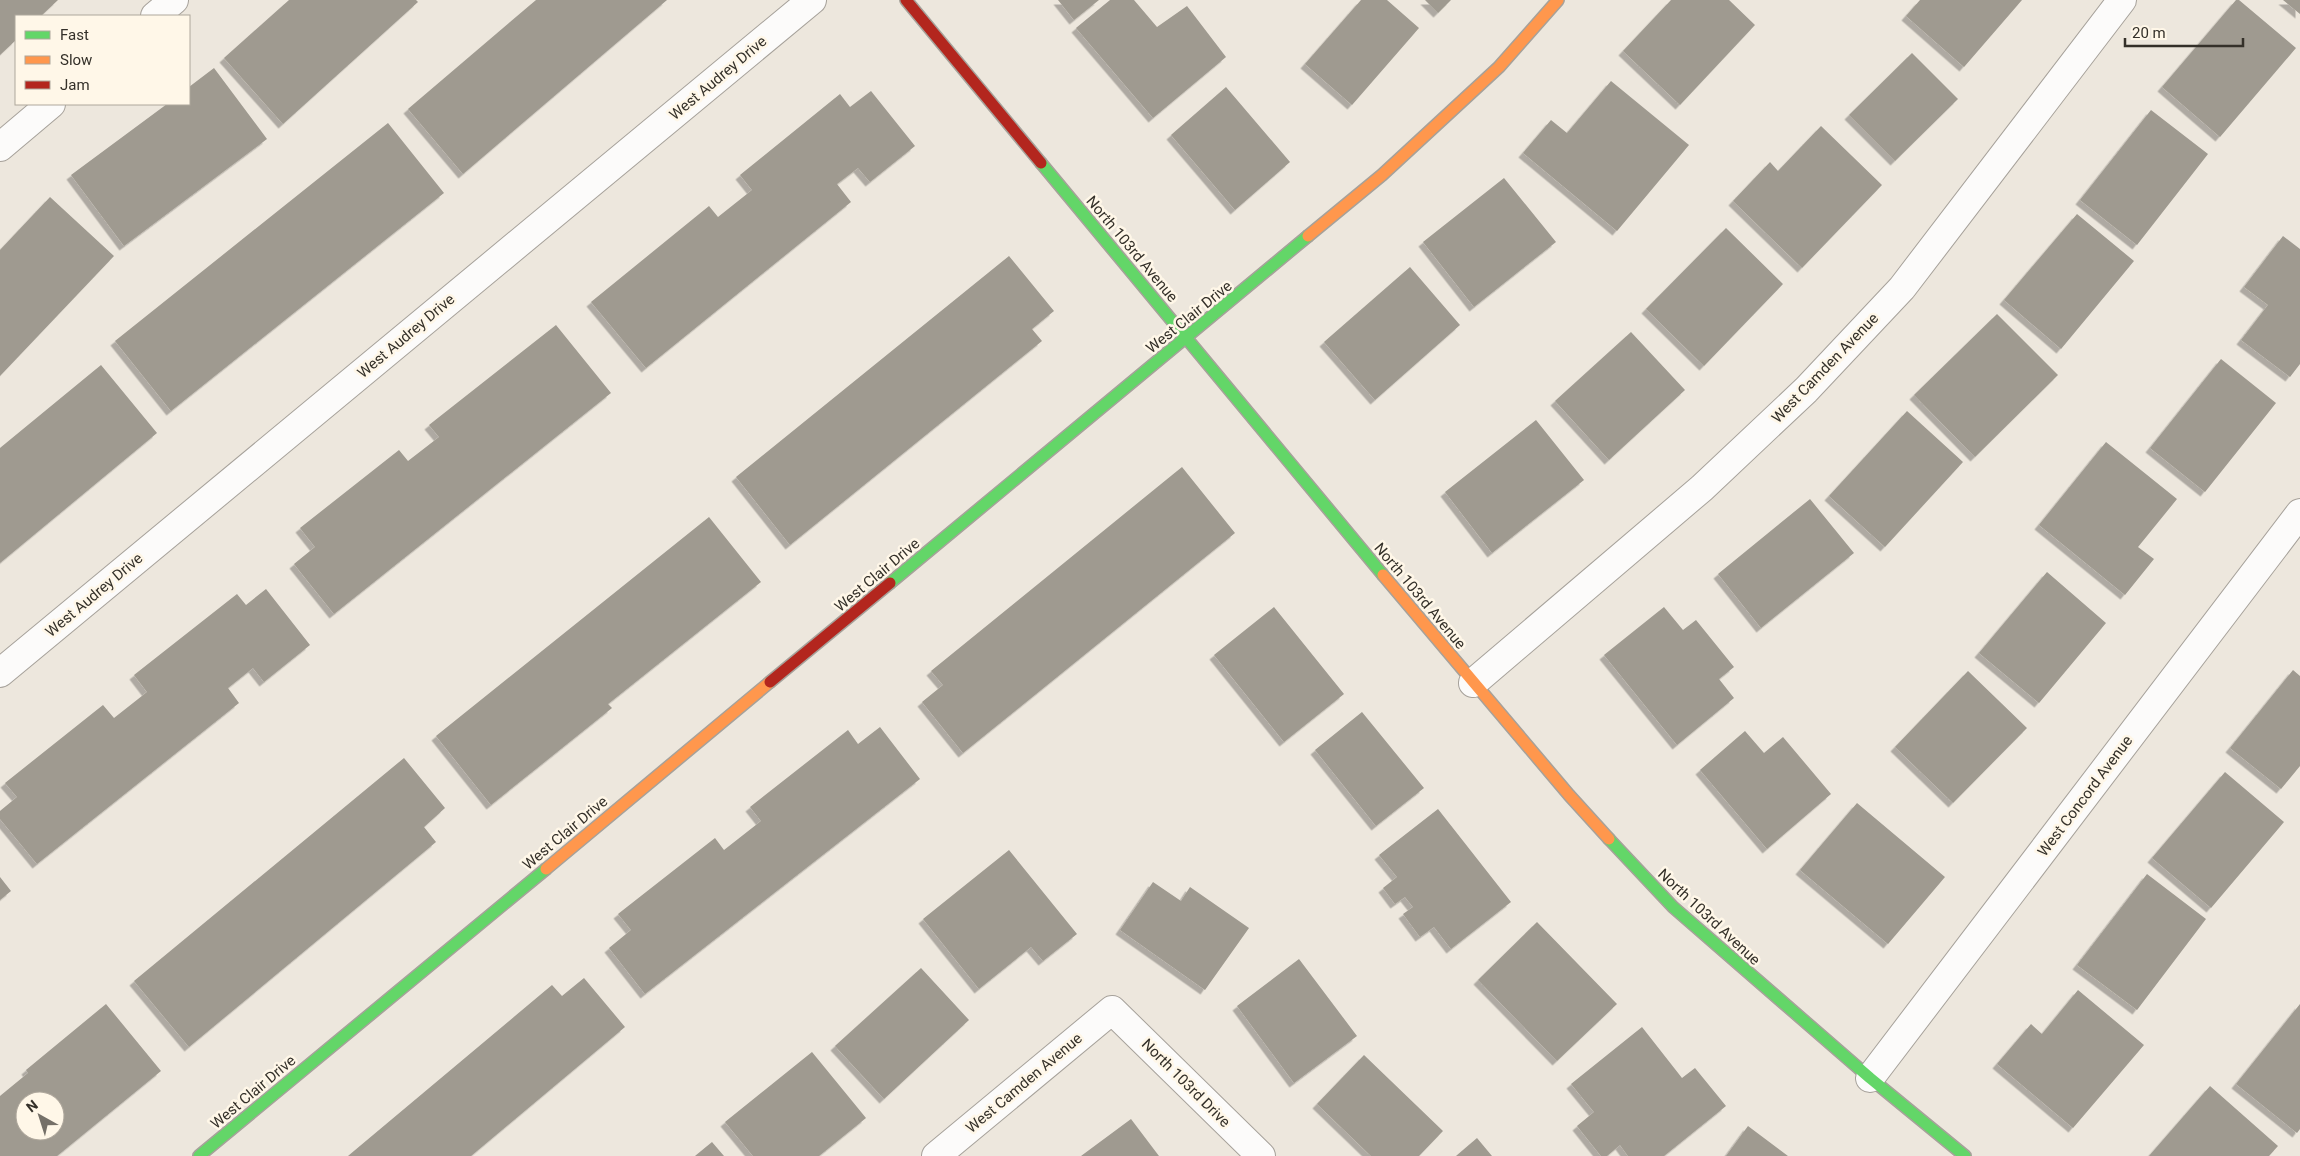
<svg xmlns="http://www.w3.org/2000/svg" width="2300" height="1156" viewBox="0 0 2300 1156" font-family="Roboto,sans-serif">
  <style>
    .building { fill: #9f9a90; fill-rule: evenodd; filter: url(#shadow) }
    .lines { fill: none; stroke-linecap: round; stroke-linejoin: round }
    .street-casing { stroke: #a6a19a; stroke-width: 30 }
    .fast-casing { stroke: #a6a19a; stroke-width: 14 }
    .slow-casing { stroke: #a6a19a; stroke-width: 14 }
    .jam-casing { stroke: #a6a19a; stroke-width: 14 }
    .street { stroke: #fcfbfa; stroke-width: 28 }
    .fast { stroke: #63d668; stroke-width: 11 }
    .slow { stroke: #ff974d; stroke-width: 11 }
    .jam { stroke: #b3261e; stroke-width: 11 }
    .labels { text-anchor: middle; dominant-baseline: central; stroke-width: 5; stroke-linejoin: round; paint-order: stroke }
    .street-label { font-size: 15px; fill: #343029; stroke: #fff7e8 }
  </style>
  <defs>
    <filter id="shadow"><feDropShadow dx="-4.5" dy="4.5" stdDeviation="0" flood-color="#0004"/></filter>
  </defs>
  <rect width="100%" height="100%" fill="#ede7dd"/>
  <path class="building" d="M 0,0 L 58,0 L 41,16 L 16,16 L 16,40 L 0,55 Z
    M 289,0 L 416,0 L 418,2 L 283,124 L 224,58 Z
    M 536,0 L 667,0 L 463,174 L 408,109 Z
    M 1058,0 L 1099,0 L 1074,20 Z
    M 1110,0 L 1134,0 L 1157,27 L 1187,6 L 1226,57 L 1153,118 L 1076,28 Z
    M 1361,0 L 1387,0 L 1419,28 L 1352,105 L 1305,64 Z
    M 1425,0 L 1451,0 L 1438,13 Z
    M 1671,0 L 1729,0 L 1755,25 L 1680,105 L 1623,51 Z
    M 1920,0 L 2022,0 L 1964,67 L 1906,16 Z
    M 2236,0 L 2239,0 L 2296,48 L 2220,137 L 2162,87 Z
    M 2283,0 L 2300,0 L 2300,14 Z
    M 1912,53 L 1958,99 L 1895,161 L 1849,115 Z
    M 214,68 L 267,139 L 124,246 L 71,175 L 167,104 L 189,104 L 189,87 Z
    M 1611,81 L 1689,145 L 1617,231 L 1523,153 L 1551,120 L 1567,133 Z
    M 1226,87 L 1290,162 L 1235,210 L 1171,135 Z
    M 871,91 L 915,146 L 870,182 L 858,168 L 837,184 L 851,202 L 646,368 L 591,302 L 709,206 L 718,217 L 752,190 L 740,175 L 840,94 L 850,107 Z
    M 2151,110 L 2208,154 L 2137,245 L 2080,200 Z
    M 388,123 L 444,193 L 171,411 L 115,341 Z
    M 1821,126 L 1882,185 L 1802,268 L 1733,201 L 1770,162 L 1778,171 Z
    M 1504,178 L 1556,242 L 1474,307 L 1423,242 Z
    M 50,197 L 114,256 L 0,376 L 0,250 Z
    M 2077,214 L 2134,261 L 2061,349 L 2004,300 Z
    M 1726,228 L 1783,284 L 1704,366 L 1646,309 Z
    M 2283,236 L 2300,249 L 2300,364 L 2290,377 L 2241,340 L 2268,305 L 2244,287 Z
    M 1009,256 L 1054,311 L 1032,329 L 1042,341 L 790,545 L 736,477 Z
    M 1410,267 L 1460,325 L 1375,400 L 1324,342 Z
    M 1997,314 L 2058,375 L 1975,457 L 1914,395 Z
    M 556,325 L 611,393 L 334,614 L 294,564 L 315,547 L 300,528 L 399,450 L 408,461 L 439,437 L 429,425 Z
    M 1631,332 L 1685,390 L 1609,460 L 1555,401 Z
    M 2221,359 L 2276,403 L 2205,492 L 2150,448 Z
    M 101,365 L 157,433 L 0,563 L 0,448 Z
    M 1907,411 L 1963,462 L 1885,547 L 1829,496 Z
    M 1536,420 L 1584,480 L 1492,553 L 1445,492 Z
    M 2106,442 L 2177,499 L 2138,547 L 2154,559 L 2125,595 L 2039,525 Z
    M 1182,467 L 1235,533 L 963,753 L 922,702 L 943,685 L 931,671 Z
    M 1810,499 L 1854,553 L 1761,628 L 1718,574 Z
    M 709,517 L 761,582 L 608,704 L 612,708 L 491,805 L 436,736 Z
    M 2047,572 L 2106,623 L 2039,703 L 1979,653 Z
    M 266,589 L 310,645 L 264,682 L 253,668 L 228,688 L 239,703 L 37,864 L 0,819 L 0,811 L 17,797 L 5,783 L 103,705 L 114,718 L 147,692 L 134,675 L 237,594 L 246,605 Z
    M 1274,607 L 1344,694 L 1284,742 L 1214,655 Z
    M 1664,607 L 1683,630 L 1696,620 L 1734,667 L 1719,679 L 1734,698 L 1677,745 L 1604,655 Z
    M 2293,670 L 2300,676 L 2300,766 L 2281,789 L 2230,748 Z
    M 1968,671 L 2027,728 L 1953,803 L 1895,747 Z
    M 1362,712 L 1424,788 L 1376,826 L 1315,750 Z
    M 880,727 L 920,779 L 645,994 L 609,948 L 631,930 L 618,914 L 715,838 L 724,850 L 761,821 L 750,807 L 848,730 L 858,744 Z
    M 1745,731 L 1764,753 L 1783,737 L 1831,794 L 1767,849 L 1700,770 Z
    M 404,758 L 445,808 L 424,827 L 436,842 L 189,1047 L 134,981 Z
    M 2225,772 L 2284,822 L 2211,908 L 2152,858 Z
    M 1857,803 L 1945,877 L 1888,944 L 1800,870 Z
    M 1438,809 L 1511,902 L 1451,949 L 1434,927 L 1420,937 L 1403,914 L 1413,907 L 1405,897 L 1395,904 L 1383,888 L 1397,877 L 1379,855 Z
    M 1009,850 L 1077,934 L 1043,961 L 1031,947 L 979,989 L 923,919 Z
    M 2147,874 L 2206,919 L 2137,1010 L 2077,965 Z
    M 0,877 L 11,891 L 0,900 Z
    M 1153,882 L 1181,901 L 1190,887 L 1249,928 L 1205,990 L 1120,930 Z
    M 1537,922 L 1617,1004 L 1557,1061 L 1478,980 Z
    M 1299,959 L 1357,1036 L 1294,1083 L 1237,1006 Z
    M 921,968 L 969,1020 L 884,1099 L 835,1046 Z
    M 584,978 L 625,1027 L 471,1156 L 348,1156 L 552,985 L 562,996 Z
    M 2078,990 L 2144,1045 L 2073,1128 L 1997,1064 L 2031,1024 L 2042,1034 Z
    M 106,1004 L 161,1071 L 57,1156 L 0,1156 L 0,1096 L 28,1073 L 26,1070 ZM 25,1101 L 55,1101 L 55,1131 L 25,1131 Z
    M 2300,1004 L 2300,1129 L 2297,1133 L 2236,1084 Z
    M 1642,1027 L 1682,1078 L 1695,1068 L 1726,1106 L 1664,1156 L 1628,1156 L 1620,1145 L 1607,1156 L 1601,1156 L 1577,1126 L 1594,1112 L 1571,1084 Z
    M 812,1052 L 866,1118 L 819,1156 L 753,1156 L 725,1122 Z
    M 1364,1055 L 1443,1131 L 1419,1156 L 1371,1156 L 1317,1104 Z
    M 2210,1086 L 2278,1146 L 2269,1156 L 2149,1156 Z
    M 1131,1119 L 1159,1156 L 1081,1156 Z
    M 1748,1126 L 1788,1156 L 1726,1156 Z
    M 1477,1138 L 1492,1156 L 1456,1156 Z
    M 712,1142 L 724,1156 L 695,1156 Z"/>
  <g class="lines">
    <g class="street-casing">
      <path id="street" d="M 155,16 L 174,0
        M 0,147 L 51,104
        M 0,673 L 812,0
        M 1473,683 L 1702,488 L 1806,390 L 1902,288 L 2122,0
        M 1870,1078 L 2300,513
        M 936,1156 L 1112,1010 L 1261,1156"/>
    </g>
    <g class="fast-casing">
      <path id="fast" d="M 1041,163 L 1383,575
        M 890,583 L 1308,236
        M 1609,839 L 1673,907 L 1870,1078 L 1965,1156
        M 199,1156 L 546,869"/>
    </g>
    <g class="slow-casing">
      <path id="slow" d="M 1308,236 L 1382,175 L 1499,67 L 1558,0
        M 1383,575 L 1569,795 L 1609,839
        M 546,869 L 770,682"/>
    </g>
    <g class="jam-casing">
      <path id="jam" d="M 906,0 L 1041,163
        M 770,682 L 890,583"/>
    </g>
    <use href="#street" class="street"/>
    <use href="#fast" class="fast"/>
    <use href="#slow" class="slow"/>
    <use href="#jam" class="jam"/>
  </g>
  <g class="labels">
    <g class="street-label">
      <text transform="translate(718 78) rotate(-40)">West Audrey Drive</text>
      <text transform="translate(1132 249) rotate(50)">North 103rd Avenue</text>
      <text transform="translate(1189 317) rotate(-39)">West Clair Drive</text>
      <text transform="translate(406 336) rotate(-40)">West Audrey Drive</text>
      <text transform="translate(1825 368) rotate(-46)">West Camden Avenue</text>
      <text transform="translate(877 575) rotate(-40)">West Clair Drive</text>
      <text transform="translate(94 595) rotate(-40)">West Audrey Drive</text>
      <text transform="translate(1420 596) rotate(50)">North 103rd Avenue</text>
      <text transform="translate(2085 796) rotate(-53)">West Concord Avenue</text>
      <text transform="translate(565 833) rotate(-40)">West Clair Drive</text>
      <text transform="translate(1709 917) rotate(43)">North 103rd Avenue</text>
      <text transform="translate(1024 1083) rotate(-40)">West Camden Avenue</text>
      <text transform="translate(1186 1083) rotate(45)">North 103rd Drive</text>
      <text transform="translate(253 1092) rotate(-40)">West Clair Drive</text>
    </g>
  </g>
  <rect x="15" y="15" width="175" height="90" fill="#fff7e8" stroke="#aea79c"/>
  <rect x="25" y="31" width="25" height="8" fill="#63d668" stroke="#aea79c"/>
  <text x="60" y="40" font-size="15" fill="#343029">Fast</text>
  <rect x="25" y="56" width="25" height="8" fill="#ff974d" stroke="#aea79c"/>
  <text x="60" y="65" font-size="15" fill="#343029">Slow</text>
  <rect x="25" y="81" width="25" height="8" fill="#b3261e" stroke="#aea79c"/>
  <text x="60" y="90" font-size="15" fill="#343029">Jam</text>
  <g transform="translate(40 1116) rotate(321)"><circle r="24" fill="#fff7e8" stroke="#aea79c"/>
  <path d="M0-4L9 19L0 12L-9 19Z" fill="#757068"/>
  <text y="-8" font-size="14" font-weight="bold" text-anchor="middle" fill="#343029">N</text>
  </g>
  <path d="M2125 38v8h118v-8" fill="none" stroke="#343029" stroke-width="2.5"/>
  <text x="2132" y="38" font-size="15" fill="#343029" stroke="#fff7e8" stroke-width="4" paint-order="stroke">20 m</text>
</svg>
